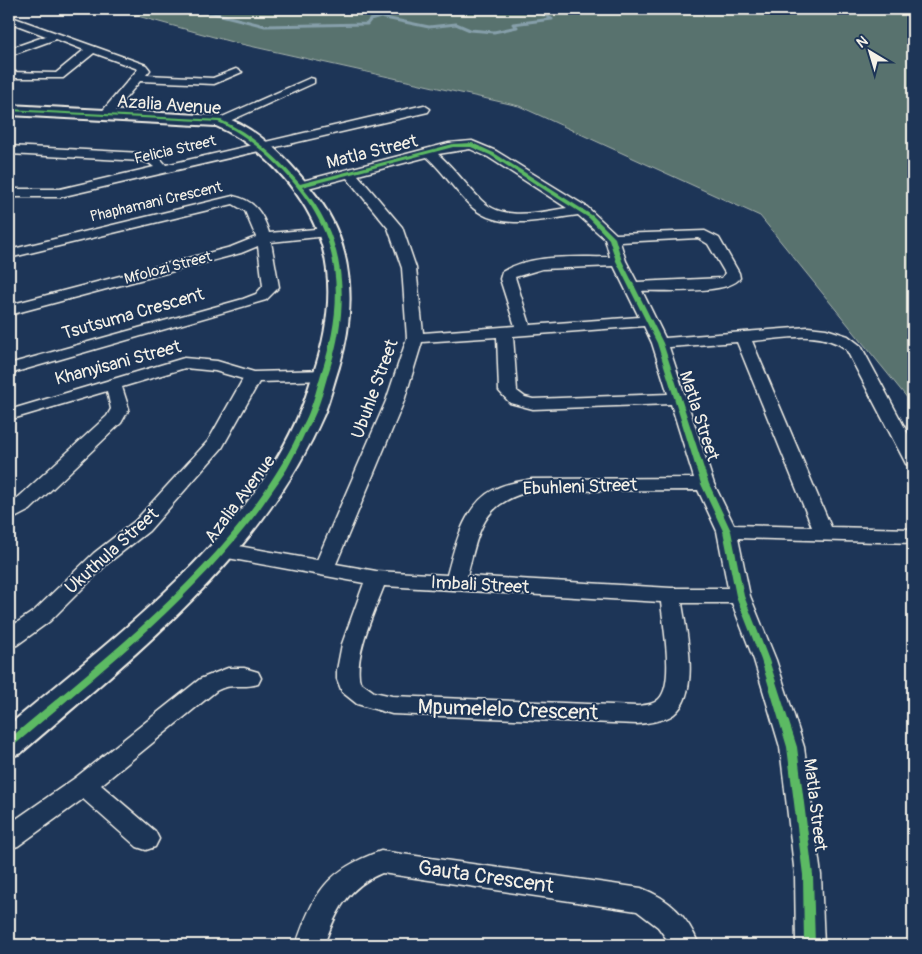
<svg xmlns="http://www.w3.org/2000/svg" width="922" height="954" viewBox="0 0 922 954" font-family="Pangolin,sans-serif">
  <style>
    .green { fill: #58726e; stroke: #a6b2ab }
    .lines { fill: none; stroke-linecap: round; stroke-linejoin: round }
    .stream { stroke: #869faa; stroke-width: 3 }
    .street-casing { stroke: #f4f1e8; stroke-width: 3 }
    .secondary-casing { stroke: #f4f1e8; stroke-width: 4 }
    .street { fill: #1d3557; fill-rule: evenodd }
    .secondary { fill: #1d3557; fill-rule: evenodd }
    .cycleway-casing { stroke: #1d3557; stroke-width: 3 }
    .cycleway { fill: #5cba63; fill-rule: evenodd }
    .labels { text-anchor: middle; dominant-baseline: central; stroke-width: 4; stroke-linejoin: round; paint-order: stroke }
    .far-street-label { font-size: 15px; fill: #f4f1e8; stroke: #1d3557 }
    .street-label { font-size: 18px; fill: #f4f1e8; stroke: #1d3557 }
    .near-street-label { font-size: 21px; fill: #f4f1e8; stroke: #1d3557 }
  </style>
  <rect width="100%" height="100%" fill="#1d3557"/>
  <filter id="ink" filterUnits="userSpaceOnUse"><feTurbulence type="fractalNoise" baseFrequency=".02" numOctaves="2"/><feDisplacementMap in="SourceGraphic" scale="10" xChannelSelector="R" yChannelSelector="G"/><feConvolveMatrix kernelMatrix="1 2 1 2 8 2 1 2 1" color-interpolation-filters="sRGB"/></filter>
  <g filter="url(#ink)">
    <path class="green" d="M 112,9 L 913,9 L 913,405 L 760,216 L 519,106 L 232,42 Z"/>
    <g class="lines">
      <path class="stream" d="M 183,9 L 213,13 L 265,26 L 367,24 L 370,20 L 381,17
        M 294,9 L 346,10 L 429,27 L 456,24 L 470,30 L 494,32 L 517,27 L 513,24 L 552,19 L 543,14 L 579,9 L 595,12"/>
      <g class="street-casing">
        <path id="street" d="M 9,16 L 146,65 L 150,70 L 146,75 L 213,78 L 236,69 L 242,72 L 214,84 L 140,81 L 109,118 L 105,119 L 99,115 L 138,69 L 94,53 L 63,78 L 9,78 L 9,72 L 56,73 L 84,50 L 56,39 L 9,56 L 9,49 L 46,36 L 9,22 Z
          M 310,78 L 314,79 L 314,83 L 223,124 L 215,124 L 213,121 Z
          M 424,105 L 430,109 L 428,112 L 60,197 L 9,197 L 9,189 L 60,189 L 154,167 L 149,163 L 142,161 L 9,154 L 9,146 L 142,153 L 159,157 L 166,165 Z
          M 472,141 L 496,151 L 587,207 L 616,234 L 705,231 L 719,238 L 739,273 L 740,278 C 728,295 663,290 642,291 L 665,338 L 808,327 L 826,329 L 848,336 L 861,346 L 913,443 L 913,466 L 906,464 L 904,460 L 846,349 C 819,329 783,339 752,341 L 831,527 L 913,529 L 913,543 L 738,538 L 750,596 L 776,660 L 804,747 L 821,875 L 824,945 L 796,945 L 795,875 L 780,747 L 754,660 L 732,603 L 682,603 C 686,631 701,693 674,714 C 664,721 649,723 637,724 L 392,714 L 357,704 L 342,692 L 337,679 L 337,670 L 342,644 L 364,583 L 222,557 L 215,555 L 212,550 L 215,545 L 222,543 L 317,560 L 386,401 L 407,338 L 402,268 L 388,228 L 347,178 L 300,190 L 293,186 L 295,183 L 449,143 ZM 470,149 L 488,157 L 567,208 C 540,212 503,222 481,200 C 466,185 454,168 438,154 ZM 427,157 C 444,172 456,193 473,208 C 502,232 545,219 578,215 L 605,239 L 610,257 C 577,258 532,253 502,272 L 500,279 L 515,326 L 423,333 L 416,268 L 402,227 L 358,175 ZM 698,238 L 708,244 L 725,273 L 722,278 L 637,282 L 626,261 L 620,242 ZM 614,266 L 639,317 L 530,325 L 515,277 L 542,269 ZM 644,326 L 652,343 L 668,394 L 533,399 L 525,397 L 517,391 L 513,336 ZM 497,337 L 499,391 L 510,403 L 533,409 L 671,404 L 694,478 L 532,479 C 520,482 506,483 495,489 C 464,504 455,546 447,575 L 376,571 L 336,564 L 404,401 L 422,342 ZM 737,342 L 812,527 L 734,525 L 714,484 L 669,347 ZM 698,490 L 717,531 L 728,588 L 671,588 L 467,576 C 479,531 481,503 532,491 ZM 384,586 L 661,602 C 663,623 675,684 659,699 C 653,705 645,705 637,706 L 392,696 L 374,692 L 360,682 C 353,657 375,610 384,586 Z
          M 233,196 C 254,200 263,213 269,233 L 327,228 L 334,232 L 327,236 L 271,242 L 279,287 L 266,300 L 9,374 L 9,364 L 243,299 L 256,294 L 263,286 L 258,246 L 241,253 L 9,315 L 9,305 L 231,247 L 256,237 L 245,211 L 233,204 L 9,258 L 9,250 Z
          M 184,358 L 217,361 L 254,372 L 327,370 L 333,371 L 335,375 L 333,379 L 327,380 L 259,382 L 222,448 L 149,531 L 108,563 L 50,621 L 17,645 L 9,647 L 9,628 L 34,611 L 94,553 L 135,521 L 208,441 L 243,379 L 215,371 L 185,368 L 122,387 L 129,409 L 121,423 L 30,510 L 9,521 L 9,506 L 107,416 L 111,409 L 107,391 L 9,420 L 9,410 Z
          M 228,668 L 244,668 L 258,672 L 261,678 L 258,684 C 242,689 233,682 216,691 L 101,785 L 155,831 L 159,839 L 155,847 L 146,850 L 137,847 L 83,799 L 18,846 L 9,849 L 9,824 L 75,778 L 200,679 Z
          M 381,851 L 641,888 C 670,899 688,917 699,945 L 671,945 L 658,927 L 637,911 L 382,873 C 347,887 336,912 324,945 L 296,945 C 314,892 327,870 381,851 Z"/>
      </g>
      <g class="secondary-casing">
        <path id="secondary" d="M 9,105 L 219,116 C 259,126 294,166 318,198 C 355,247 356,311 339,367 C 334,382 330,399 324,414 C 263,556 134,655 21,753 L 9,757 L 9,725 C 111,640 248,539 300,412 C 306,399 309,385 314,372 C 329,327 335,278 318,233 C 301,189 259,144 216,126 L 9,115 Z"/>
      </g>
      <use href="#street" class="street"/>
      <use href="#secondary" class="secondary"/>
      <g class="cycleway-casing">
        <path id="cycleway" d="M 9,109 L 221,120 C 252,134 278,158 300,184 L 453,144 L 472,143 L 494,153 L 593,216 L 615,238 L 622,261 L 663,343 L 709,484 L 731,531 L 744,596 L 769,660 L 797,747 L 813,875 L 815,945 L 804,945 L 803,875 L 787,747 L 761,660 L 736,596 L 723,531 L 701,484 L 657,343 L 616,261 L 609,239 L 589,218 L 490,155 L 471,147 L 453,147 L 302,187 C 347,239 350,305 330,368 C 325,383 322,398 316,412 C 313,420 308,427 304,435 C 299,446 293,458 287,469 C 282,477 276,485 270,494 C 263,504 256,515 248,524 C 181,609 94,677 12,747 L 9,748 L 9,739 C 111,653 230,563 293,444 C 298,433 305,423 309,412 C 314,400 317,387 321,374 C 337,327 343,278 324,231 C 307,189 259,140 218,122 L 9,111 Z"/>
      </g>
      <use href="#cycleway" class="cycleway"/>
    </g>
  </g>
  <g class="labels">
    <g class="far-street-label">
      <text transform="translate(175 150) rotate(-13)">Felicia Street</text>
      <text transform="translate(156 202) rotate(-13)">Phaphamani Crescent</text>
      <text transform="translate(168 268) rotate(-15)">Mfolozi Street</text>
    </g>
    <g class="street-label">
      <text transform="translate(169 105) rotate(4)">Azalia Avenue</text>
      <text transform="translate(372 152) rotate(-14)">Matla Street</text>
      <text transform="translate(133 314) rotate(-16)">Tsutsuma Crescent</text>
      <text transform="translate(118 363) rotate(-15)">Khanyisani Street</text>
      <text transform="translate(375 389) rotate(-70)">Ubuhle Street</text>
      <text transform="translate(699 416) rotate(72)">Matla Street</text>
      <text transform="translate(580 487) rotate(-2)">Ebuhleni Street</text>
      <text transform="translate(240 499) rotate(-53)">Azalia Avenue</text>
      <text transform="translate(112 551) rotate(-42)">Ukuthula Street</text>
      <text transform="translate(480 585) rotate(3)">Imbali Street</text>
      <text transform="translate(815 805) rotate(83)">Matla Street</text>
    </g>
    <g class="near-street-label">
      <text transform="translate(508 710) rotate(2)">Mpumelelo Crescent</text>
      <text transform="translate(486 877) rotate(8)">Gauta Crescent</text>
    </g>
  </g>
  <rect width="922" height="954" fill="none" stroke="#1d3557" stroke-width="30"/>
  <rect x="15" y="15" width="892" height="924" fill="none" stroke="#f4f1e8" stroke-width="2" filter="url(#ink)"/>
  <g transform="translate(870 52) rotate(322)" stroke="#1d3557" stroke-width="4" paint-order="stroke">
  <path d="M0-4L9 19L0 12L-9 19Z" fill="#f4f1e8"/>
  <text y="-8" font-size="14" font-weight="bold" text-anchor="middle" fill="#f4f1e8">N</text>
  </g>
</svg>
